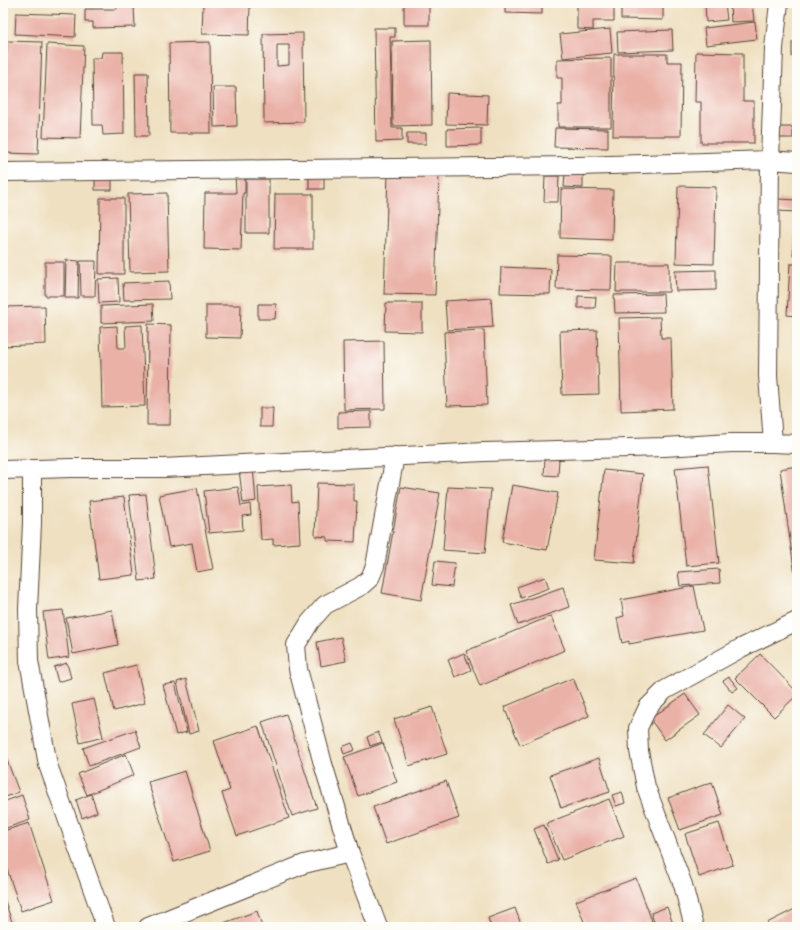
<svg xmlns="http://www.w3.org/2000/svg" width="800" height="930" viewBox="0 0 800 930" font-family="'Indie Flower',sans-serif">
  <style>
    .building { fill: #eab1a7; fill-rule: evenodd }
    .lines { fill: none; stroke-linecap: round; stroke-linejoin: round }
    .minor-casing { stroke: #564536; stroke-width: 20 }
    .minor { stroke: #fff; stroke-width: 18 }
  </style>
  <rect width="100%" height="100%" fill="#fdfcf7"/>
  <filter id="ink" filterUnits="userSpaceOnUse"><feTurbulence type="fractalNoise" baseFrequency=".025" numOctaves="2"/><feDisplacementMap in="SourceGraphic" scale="8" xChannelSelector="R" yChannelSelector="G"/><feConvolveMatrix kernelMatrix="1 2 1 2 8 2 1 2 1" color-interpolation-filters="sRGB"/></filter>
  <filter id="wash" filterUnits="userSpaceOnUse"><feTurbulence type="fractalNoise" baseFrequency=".012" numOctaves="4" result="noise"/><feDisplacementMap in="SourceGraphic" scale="16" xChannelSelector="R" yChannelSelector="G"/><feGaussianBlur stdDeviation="0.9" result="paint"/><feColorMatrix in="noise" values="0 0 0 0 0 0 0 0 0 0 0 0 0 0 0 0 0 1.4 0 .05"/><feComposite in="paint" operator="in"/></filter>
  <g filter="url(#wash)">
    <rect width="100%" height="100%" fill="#efe0c1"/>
    <g id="blocks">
      <path class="building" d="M 404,3 L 429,3 L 429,25 L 404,25 Z
        M 505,3 L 542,3 L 542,14 L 505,13 Z
        M 577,3 L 614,3 L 614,21 L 593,21 L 593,30 L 577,29 Z
        M 621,3 L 663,3 L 663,20 L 621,19 Z
        M 705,3 L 725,3 L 727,20 L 706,22 Z
        M 730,3 L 752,3 L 754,21 L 731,22 Z
        M 117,5 L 134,5 L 135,27 L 93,28 L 93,22 L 85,22 L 85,9 L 117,9 Z
        M 203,5 L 250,6 L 249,35 L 202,34 Z
        M 16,13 L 76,15 L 75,37 L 15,34 Z
        M 755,22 L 757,39 L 706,45 L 704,28 Z
        M 374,28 L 395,28 L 395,37 L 390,37 L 392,128 L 402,128 L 402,141 L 376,142 Z
        M 610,29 L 612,53 L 563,58 L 560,34 Z
        M 672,30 L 673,50 L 618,52 L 617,32 Z
        M 303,33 L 304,122 L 264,123 L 263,34 ZM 277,45 L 289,45 L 289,65 L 277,66 Z
        M 431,40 L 432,125 L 393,126 L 392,41 Z
        M 7,41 L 42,42 L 38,154 L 3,153 Z
        M 210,42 L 211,133 L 170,133 L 169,43 Z
        M 792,42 L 797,42 L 797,58 L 792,57 Z
        M 47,44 L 84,46 L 80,138 L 43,137 Z
        M 102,52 L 123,52 L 124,134 L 103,135 L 102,125 L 93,125 L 92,58 L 101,58 Z
        M 696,52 L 743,53 L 743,101 L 754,101 L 754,143 L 701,143 L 701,102 L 695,102 Z
        M 614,54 L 667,54 L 667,62 L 682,62 L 681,136 L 613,136 Z
        M 611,58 L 611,127 L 558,127 L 558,105 L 562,105 L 562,78 L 557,78 L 557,59 Z
        M 135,73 L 148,73 L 149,136 L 136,136 Z
        M 213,87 L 236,87 L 237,126 L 214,127 Z
        M 447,93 L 488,95 L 487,125 L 446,124 Z
        M 796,95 L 797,95 L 797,136 L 794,135 Z
        M 781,127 L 793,127 L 793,138 L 780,138 Z
        M 481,128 L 481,145 L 447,146 L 447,129 Z
        M 555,128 L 608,129 L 608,148 L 554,147 Z
        M 407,133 L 426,133 L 426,144 L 407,144 Z
        M 309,170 L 324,170 L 324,189 L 309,189 Z
        M 245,172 L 245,193 L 243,193 L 241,250 L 204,249 L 205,193 L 236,193 L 235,173 Z
        M 565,172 L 583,173 L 583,188 L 564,187 Z
        M 388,173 L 439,175 L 435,295 L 384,294 Z
        M 95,176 L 112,176 L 112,190 L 95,190 Z
        M 545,176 L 559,176 L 558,202 L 544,202 Z
        M 246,179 L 269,179 L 269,233 L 246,233 Z
        M 678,186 L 716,187 L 714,264 L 676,263 Z
        M 561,189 L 613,190 L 612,240 L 560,238 Z
        M 167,193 L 169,271 L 130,272 L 128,194 Z
        M 275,194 L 313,194 L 313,249 L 274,249 Z
        M 100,198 L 124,198 L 124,274 L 99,274 Z
        M 778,199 L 797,200 L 797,212 L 777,211 Z
        M 796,222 L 797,222 L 797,257 L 793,256 Z
        M 557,255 L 612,256 L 611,290 L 556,289 Z
        M 66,260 L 79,261 L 78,298 L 65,298 Z
        M 80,261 L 96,261 L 95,296 L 81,296 Z
        M 45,262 L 64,262 L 64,296 L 45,296 Z
        M 617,263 L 669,263 L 669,292 L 616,292 Z
        M 790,264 L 797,264 L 797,316 L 787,315 Z
        M 501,267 L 551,269 L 550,294 L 500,293 Z
        M 716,270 L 716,290 L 676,291 L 675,271 Z
        M 118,278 L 119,302 L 99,303 L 98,279 Z
        M 169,281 L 170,299 L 124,300 L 123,283 Z
        M 663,294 L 664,312 L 615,313 L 614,295 Z
        M 578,296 L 596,297 L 595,308 L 578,308 Z
        M 491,298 L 493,327 L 447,330 L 445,301 Z
        M 386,303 L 422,303 L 422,332 L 385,331 Z
        M 153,304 L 154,321 L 101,323 L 101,306 Z
        M 258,304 L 276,304 L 275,319 L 258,319 Z
        M 206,305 L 241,305 L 240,338 L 206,337 Z
        M 45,306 L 46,344 L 3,346 L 3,307 Z
        M 660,317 L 661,338 L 671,338 L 673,409 L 621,411 L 619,318 Z
        M 148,324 L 171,325 L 170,425 L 147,425 Z
        M 142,325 L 145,406 L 102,407 L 100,327 L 117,326 L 118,348 L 126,348 L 125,326 Z
        M 484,330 L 487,405 L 447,406 L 444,332 Z
        M 597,330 L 599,394 L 562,395 L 560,331 Z
        M 384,341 L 385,409 L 344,410 L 343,342 Z
        M 260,408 L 273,408 L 272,427 L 260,427 Z
        M 371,411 L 371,427 L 338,428 L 338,412 Z
        M 545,459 L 559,459 L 558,476 L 544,475 Z
        M 708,465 L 719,563 L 686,566 L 675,468 Z
        M 797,466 L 797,583 L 796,583 L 780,469 Z
        M 253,467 L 256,501 L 243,503 L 239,469 Z
        M 604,470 L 643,474 L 634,563 L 594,560 Z
        M 317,483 L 354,484 L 354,501 L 357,501 L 355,542 L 327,541 L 327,537 L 315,536 Z
        M 291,485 L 292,502 L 298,501 L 300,543 L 273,545 L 273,539 L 261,540 L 258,487 Z
        M 512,485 L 558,493 L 547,550 L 502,542 Z
        M 238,487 L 241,506 L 250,504 L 251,515 L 242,516 L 243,530 L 209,533 L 204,491 Z
        M 401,487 L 440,493 L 421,600 L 382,593 Z
        M 448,487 L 491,489 L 485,553 L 443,550 Z
        M 197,488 L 213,569 L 197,572 L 192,543 L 169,547 L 159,495 Z
        M 146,494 L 156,579 L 139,581 L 129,495 Z
        M 124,497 L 134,575 L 99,579 L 89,501 Z
        M 435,561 L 455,563 L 452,587 L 432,585 Z
        M 719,569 L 720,583 L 680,586 L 678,572 Z
        M 545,577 L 549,588 L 521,598 L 517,587 Z
        M 694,586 L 703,630 L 629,644 L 629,641 L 622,643 L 617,618 L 624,616 L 621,600 Z
        M 563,587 L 569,607 L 518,625 L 511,605 Z
        M 63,610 L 69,657 L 49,660 L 43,612 Z
        M 112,610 L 118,645 L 73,654 L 66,618 Z
        M 551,616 L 565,650 L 480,686 L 466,651 Z
        M 341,637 L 346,661 L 321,666 L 317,642 Z
        M 464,653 L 471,670 L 455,677 L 448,660 Z
        M 760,654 L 797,692 L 797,695 L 774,717 L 735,678 Z
        M 67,663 L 71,678 L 58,682 L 54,667 Z
        M 136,665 L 145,703 L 114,711 L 105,673 Z
        M 729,677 L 738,688 L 732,692 L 723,681 Z
        M 573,678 L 589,716 L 520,745 L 504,707 Z
        M 186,679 L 199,731 L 189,734 L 177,682 Z
        M 175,683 L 187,732 L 176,735 L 163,685 Z
        M 685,694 L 700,715 L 665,740 L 650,719 Z
        M 94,699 L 103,737 L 80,743 L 72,704 Z
        M 728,705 L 745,719 L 721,748 L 704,735 Z
        M 432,707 L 447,754 L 409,766 L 394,719 Z
        M 286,714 L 317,808 L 292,816 L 262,722 Z
        M 258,726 L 289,818 L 237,836 L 222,793 L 230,790 L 214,741 Z
        M 135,730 L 141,747 L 89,766 L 83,748 Z
        M 378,732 L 382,742 L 370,746 L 367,737 Z
        M 352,743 L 355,750 L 344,754 L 342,747 Z
        M 383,743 L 397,782 L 358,796 L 344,757 Z
        M 126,754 L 134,775 L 87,795 L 78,774 Z
        M 5,755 L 19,792 L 3,798 L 3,756 Z
        M 599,758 L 610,792 L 561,808 L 550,775 Z
        M 185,771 L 210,851 L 174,862 L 148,782 Z
        M 446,781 L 459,818 L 386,844 L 373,807 Z
        M 712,782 L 723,815 L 680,830 L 668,798 Z
        M 622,792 L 625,803 L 616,806 L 612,795 Z
        M 91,794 L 97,812 L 82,818 L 76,800 Z
        M 22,795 L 30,820 L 3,829 L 3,802 Z
        M 609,799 L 624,836 L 562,860 L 547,823 Z
        M 29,823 L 54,900 L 21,911 L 3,857 L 3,831 Z
        M 719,823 L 733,865 L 699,877 L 685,834 Z
        M 544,825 L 558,860 L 548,864 L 534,829 Z
        M 636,878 L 652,921 L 637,927 L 586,927 L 576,901 Z
        M 3,895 L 12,922 L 3,925 Z
        M 667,907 L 673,924 L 666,927 L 650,927 L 649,924 L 654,922 L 651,913 Z
        M 515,908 L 522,927 L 491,927 L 488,918 Z
        M 797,908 L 797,927 L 769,927 L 767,923 Z
        M 257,911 L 262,927 L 222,927 L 221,924 Z"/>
    </g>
  </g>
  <g filter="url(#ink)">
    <use href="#blocks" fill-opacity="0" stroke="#564536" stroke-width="1"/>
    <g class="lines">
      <g class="minor-casing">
        <path id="minor" d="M 3,172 L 579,166 L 770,160 L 797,162
          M 773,443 L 797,444
          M 32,469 L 32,523 L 28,609 L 29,661 L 48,765 L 106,927
          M 3,470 L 71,468 L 163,468 L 484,452 L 664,447 L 731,443 L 773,443 L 768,376 L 770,160 L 774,48 L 779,3
          M 148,927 L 304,864 L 350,853
          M 378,927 L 350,853 L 323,764 L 298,669 L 296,645 L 310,622 L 325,605 L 361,586 L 370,578 L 375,566 L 395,456
          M 694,927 L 683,885 L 646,787 L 639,751 L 638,728 L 648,707 L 665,690 L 741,648 L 797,621"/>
      </g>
      <use href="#minor" class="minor"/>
    </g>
  </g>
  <rect width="800" height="930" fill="none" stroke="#fdfcf7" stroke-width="16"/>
</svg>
